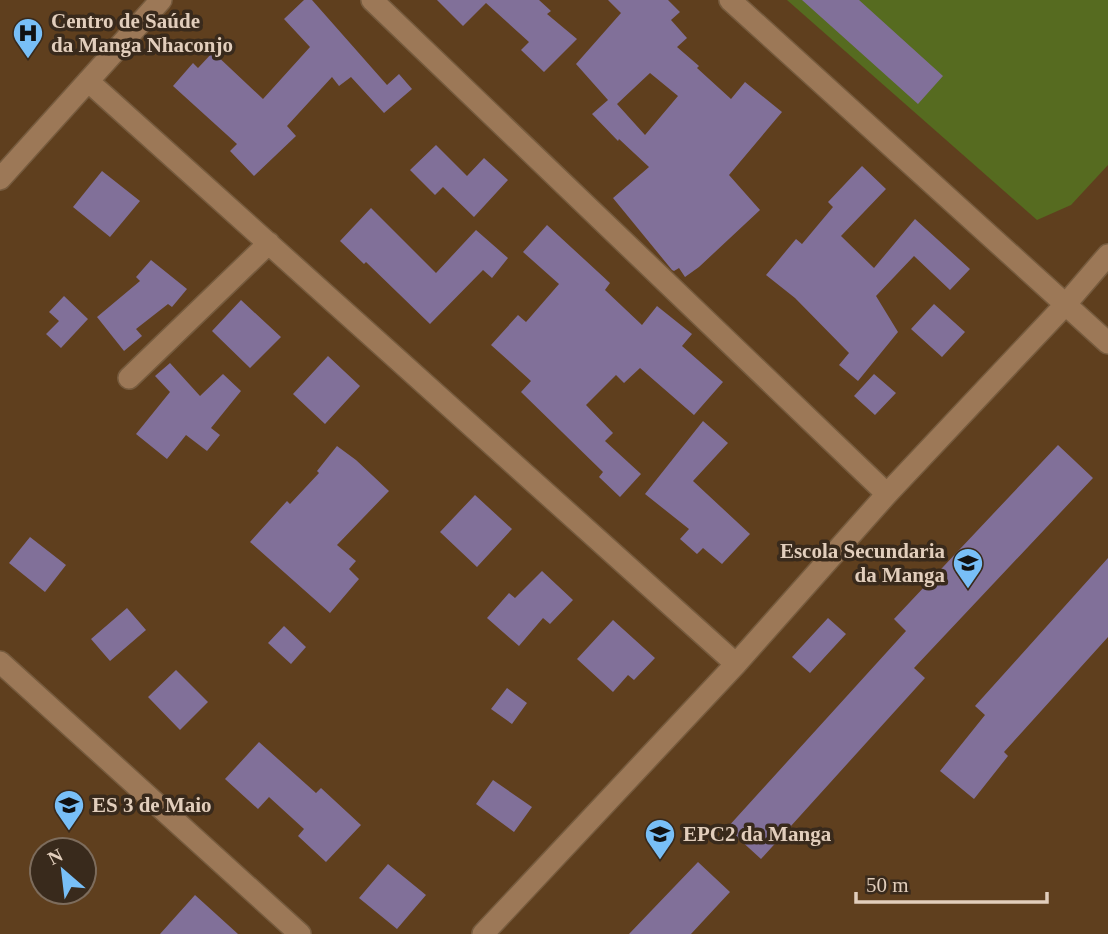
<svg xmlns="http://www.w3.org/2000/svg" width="1108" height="934" viewBox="0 0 1108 934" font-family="'Times New Roman',serif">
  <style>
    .green { fill: #566b20 }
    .building { fill: #817099; fill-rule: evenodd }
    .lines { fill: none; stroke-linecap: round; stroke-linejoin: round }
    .minor-casing { stroke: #765b3e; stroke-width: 24 }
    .minor { stroke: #9c7857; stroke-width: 21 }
    .labels { text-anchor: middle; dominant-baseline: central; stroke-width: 7; stroke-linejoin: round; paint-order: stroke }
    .poi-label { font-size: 21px; font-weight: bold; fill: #e2cebc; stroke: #392a1c; text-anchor: start }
  </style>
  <rect width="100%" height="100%" fill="#5f3f1e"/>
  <path class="green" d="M 787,0 L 1108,0 L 1108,165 L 1071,205 L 1037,220 Z"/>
  <path class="building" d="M 304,0 L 312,0 L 387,85 L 399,74 L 412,89 L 384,113 L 351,77 L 339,86 L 332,77 L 287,126 L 296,136 L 254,176 L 230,151 L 237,144 L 173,86 L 193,63 L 198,68 L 213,52 L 263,99 L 310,47 L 284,19 Z
    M 437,0 L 539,0 L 551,11 L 547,14 L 577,39 L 544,72 L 521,50 L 529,42 L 486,3 L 463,26 Z
    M 608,0 L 668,0 L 680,12 L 671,20 L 687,38 L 677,47 L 699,66 L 697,68 L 731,99 L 745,82 L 782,112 L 729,175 L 760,210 L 699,267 L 685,277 L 679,268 L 674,271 L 672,270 L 613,198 L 649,167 L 619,139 L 618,141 L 592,114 L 608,100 L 576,64 L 621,13 ZM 650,73 L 678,96 L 645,135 L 617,104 Z
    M 802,0 L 859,0 L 943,76 L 918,104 Z
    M 436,145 L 467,176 L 484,158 L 508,180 L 474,217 L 443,187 L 435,195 L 410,170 Z
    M 862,166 L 886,189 L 841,236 L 874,268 L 915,219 L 970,269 L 950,290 L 914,256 L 876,296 L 898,332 L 858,381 L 839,365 L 849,353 L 795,298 L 766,275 L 796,239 L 802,244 L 833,207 L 828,202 Z
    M 102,171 L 140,201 L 110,237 L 73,207 Z
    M 371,208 L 436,273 L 476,230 L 508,258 L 492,278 L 483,270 L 430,324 L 366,262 L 364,264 L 340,241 Z
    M 547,225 L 610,283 L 605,290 L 642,325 L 657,306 L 692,334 L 682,346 L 723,382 L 694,415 L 640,368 L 624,383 L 616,375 L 586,405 L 613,433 L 605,441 L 641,474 L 620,497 L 599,477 L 603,472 L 521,392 L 531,381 L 491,345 L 518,315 L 526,322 L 559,284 L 523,252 Z
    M 151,260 L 187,289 L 172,307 L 168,304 L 136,329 L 142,336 L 124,351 L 97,317 L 140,281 L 136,277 Z
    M 64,296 L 88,319 L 61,348 L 46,334 L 59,321 L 49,312 Z
    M 241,300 L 281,337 L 250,368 L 212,331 Z
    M 934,304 L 965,332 L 942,357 L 911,329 Z
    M 328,356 L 360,386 L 325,424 L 293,394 Z
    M 170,363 L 200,396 L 223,374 L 241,391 L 211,428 L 220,435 L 207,451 L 186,435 L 167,459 L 136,434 L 170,392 L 155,376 Z
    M 874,374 L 896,393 L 875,415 L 854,396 Z
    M 703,421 L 728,443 L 693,481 L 750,534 L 722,564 L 703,548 L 697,554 L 680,539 L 689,529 L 645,494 Z
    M 1058,445 L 1093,478 L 914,668 L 925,678 L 761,859 L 727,828 L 906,631 L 894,619 Z
    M 337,446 L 356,460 L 389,491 L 337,545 L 356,561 L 349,569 L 359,579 L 330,613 L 250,542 L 287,501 L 290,504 L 319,473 L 317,471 Z
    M 475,495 L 512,529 L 477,567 L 440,532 Z
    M 30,537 L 66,565 L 45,592 L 9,563 Z
    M 1108,558 L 1108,637 L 1004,752 L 1008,756 L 974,799 L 940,771 L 985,715 L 975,706 Z
    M 542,571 L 573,600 L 550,624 L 543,618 L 519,646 L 487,618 L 509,593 L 515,598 Z
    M 127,608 L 146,630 L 110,661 L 91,639 Z
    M 828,618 L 846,634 L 810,673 L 792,657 Z
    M 613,620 L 655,658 L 634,680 L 628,675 L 613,692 L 577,659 Z
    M 284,626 L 306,647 L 291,664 L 268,643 Z
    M 176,670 L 208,702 L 180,730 L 148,697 Z
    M 507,688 L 527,703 L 512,724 L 491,709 Z
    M 259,742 L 316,793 L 321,788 L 361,825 L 326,862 L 298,836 L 304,829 L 269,797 L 258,809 L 225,779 Z
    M 493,780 L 532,807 L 514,832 L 476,804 Z
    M 698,862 L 730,892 L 691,934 L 629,934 Z
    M 388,864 L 426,895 L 397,929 L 359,898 Z
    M 195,895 L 238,934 L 160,934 Z"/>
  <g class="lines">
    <g class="minor-casing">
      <path id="minor" d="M 372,0 L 887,494
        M 730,0 L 1108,343
        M 88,81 L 736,664
        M 0,179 L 161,0
        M 129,378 L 269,243
        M 0,662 L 300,934
        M 483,934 L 736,664 L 887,494 L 1065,305 L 1108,255"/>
    </g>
    <use href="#minor" class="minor"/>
  </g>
  <defs>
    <g id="hospital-pin" transform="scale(1.575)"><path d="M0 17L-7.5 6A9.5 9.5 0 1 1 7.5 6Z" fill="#78bff7" stroke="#392a1c"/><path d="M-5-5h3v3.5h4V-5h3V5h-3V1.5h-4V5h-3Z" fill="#111"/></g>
    <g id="school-pin" transform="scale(1.575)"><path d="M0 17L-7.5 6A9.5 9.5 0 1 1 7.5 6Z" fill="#78bff7" stroke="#392a1c"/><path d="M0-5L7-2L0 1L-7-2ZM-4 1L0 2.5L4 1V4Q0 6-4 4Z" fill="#111"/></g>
  </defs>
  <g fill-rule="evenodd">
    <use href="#hospital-pin" x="28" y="33"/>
    <use href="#school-pin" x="968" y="563"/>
    <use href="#school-pin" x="69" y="805"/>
    <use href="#school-pin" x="660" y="834"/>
  </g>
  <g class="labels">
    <g class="poi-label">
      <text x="51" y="21">Centro de Saúde<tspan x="51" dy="24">da Manga Nhaconjo</tspan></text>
      <text x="945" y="551" text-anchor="end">Escola Secundaria<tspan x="945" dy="24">da Manga</tspan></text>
      <text x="92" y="805">ES 3 de Maio</text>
      <text x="683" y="834">EPC2 da Manga</text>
    </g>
  </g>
  <g transform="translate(63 871) rotate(332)"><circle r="33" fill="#392a1c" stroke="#7d6c5c" stroke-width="2"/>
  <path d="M0-5L12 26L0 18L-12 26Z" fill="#78bff7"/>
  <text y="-10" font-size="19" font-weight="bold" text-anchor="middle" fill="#e2cebc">N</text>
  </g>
  <path d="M856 892v10h191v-10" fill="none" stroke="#e2cebc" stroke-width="3.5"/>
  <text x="866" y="892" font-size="21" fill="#e2cebc" stroke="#392a1c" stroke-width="5" paint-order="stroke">50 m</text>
</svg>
